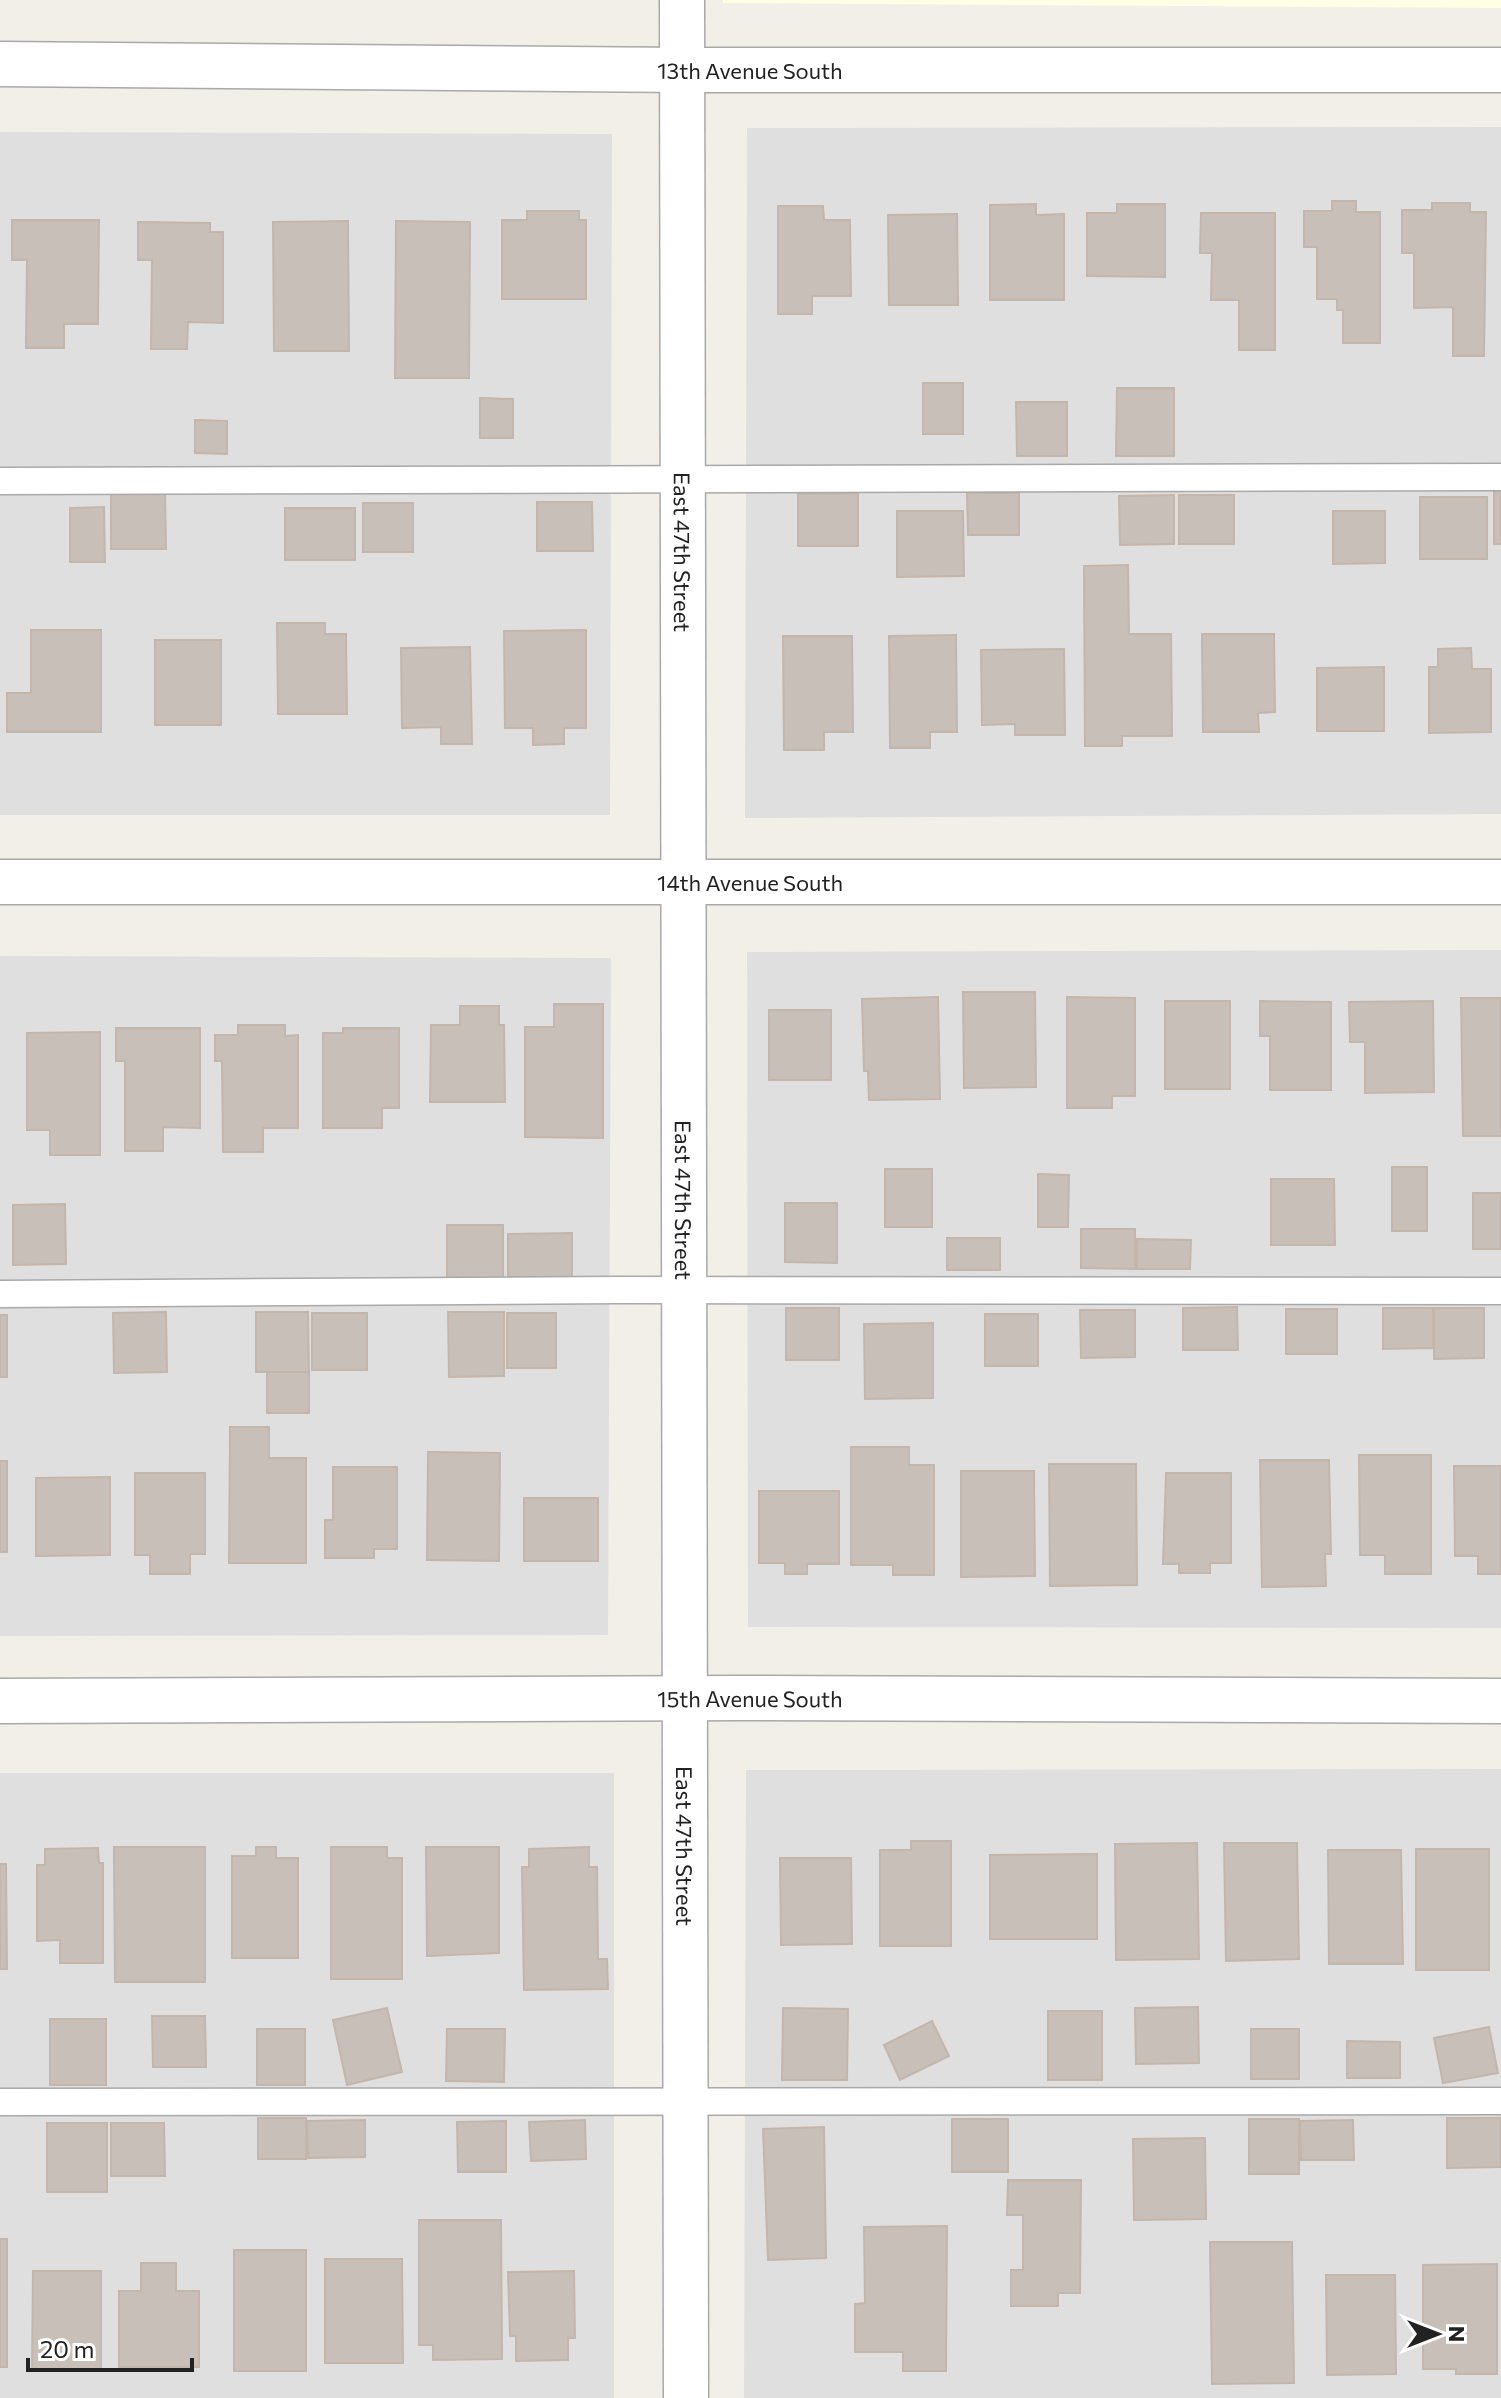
<svg xmlns="http://www.w3.org/2000/svg" width="1501" height="2398" viewBox="0 0 1501 2398" font-family="Commissioner,sans-serif">
  <style>
    .residential { fill: #e0dfdf }
    .education { fill: #ffffe5 }
    .building { fill: #c7bfb8; stroke: #c4b6ab; stroke-width: 2 }
    .lines { fill: none; stroke-linecap: round; stroke-linejoin: round }
    .service-casing { stroke: #a9a9a9; stroke-width: 29 }
    .minor-casing { stroke: #a9a9a9; stroke-width: 47 }
    .service { stroke: #fff; stroke-width: 26 }
    .minor { stroke: #fff; stroke-width: 44 }
    .labels { text-anchor: middle; dominant-baseline: central; stroke-width: 8; stroke-linejoin: round; paint-order: stroke }
    .street-label { font-size: 22px; fill: #222; stroke: #fff }
  </style>
  <rect width="100%" height="100%" fill="#f2efe9"/>
  <path class="residential" d="M 1501,127 L 1501,814 L 745,818 L 747,128 Z
    M 0,132 L 612,134 L 610,815 L 0,815 Z
    M 1501,950 L 1501,1628 L 748,1627 L 747,952 Z
    M 0,956 L 611,958 L 608,1635 L 0,1636 Z
    M 1501,1769 L 1501,2398 L 744,2398 L 746,1770 Z
    M 0,1773 L 614,1773 L 614,2398 L 0,2398 Z"/>
  <path class="education" d="M 723,0 L 1501,0 L 1501,8 L 723,3 Z"/>
  <path class="building" d="M 1332,201 L 1356,201 L 1356,212 L 1380,212 L 1380,343 L 1343,343 L 1343,310 L 1337,310 L 1337,299 L 1317,299 L 1317,247 L 1304,247 L 1304,211 L 1332,211 Z
    M 1432,203 L 1470,203 L 1470,212 L 1486,212 L 1484,356 L 1453,356 L 1453,307 L 1414,308 L 1414,253 L 1402,253 L 1402,210 L 1432,210 Z
    M 1036,204 L 1036,215 L 1064,214 L 1064,300 L 990,300 L 990,205 Z
    M 1117,204 L 1165,204 L 1165,277 L 1087,276 L 1087,213 L 1117,213 Z
    M 778,206 L 823,206 L 824,220 L 850,220 L 851,296 L 812,296 L 812,314 L 778,314 Z
    M 527,211 L 579,211 L 579,220 L 586,220 L 586,299 L 502,299 L 502,220 L 527,220 Z
    M 1201,213 L 1275,213 L 1275,350 L 1239,350 L 1239,300 L 1211,300 L 1212,253 L 1200,253 Z
    M 957,214 L 958,305 L 889,305 L 888,215 Z
    M 12,220 L 99,220 L 98,324 L 64,324 L 64,348 L 26,348 L 27,260 L 12,260 Z
    M 348,221 L 349,351 L 274,351 L 273,222 Z
    M 396,221 L 470,222 L 469,378 L 395,378 Z
    M 138,222 L 210,223 L 210,232 L 223,232 L 223,323 L 188,322 L 187,349 L 151,349 L 152,260 L 138,260 Z
    M 923,383 L 963,383 L 963,434 L 923,434 Z
    M 1117,388 L 1174,388 L 1174,456 L 1116,456 Z
    M 480,398 L 513,399 L 513,438 L 480,438 Z
    M 1016,402 L 1067,402 L 1067,456 L 1017,456 Z
    M 195,420 L 227,421 L 227,454 L 195,453 Z
    M 165,491 L 166,549 L 111,549 L 111,492 Z
    M 1494,492 L 1501,492 L 1501,544 L 1494,544 Z
    M 858,493 L 858,546 L 798,546 L 798,494 Z
    M 967,493 L 1019,493 L 1019,535 L 968,535 Z
    M 1174,495 L 1174,544 L 1120,545 L 1119,496 Z
    M 1179,495 L 1234,495 L 1234,544 L 1179,544 Z
    M 1420,497 L 1487,497 L 1487,559 L 1420,559 Z
    M 537,502 L 592,502 L 593,551 L 537,551 Z
    M 363,503 L 413,503 L 413,552 L 363,552 Z
    M 104,507 L 105,562 L 70,562 L 70,508 Z
    M 285,508 L 355,508 L 355,560 L 285,560 Z
    M 897,511 L 963,511 L 964,576 L 897,577 Z
    M 1333,511 L 1385,511 L 1385,563 L 1333,564 Z
    M 1128,565 L 1129,634 L 1171,634 L 1172,736 L 1122,736 L 1122,746 L 1085,746 L 1084,566 Z
    M 277,623 L 325,623 L 325,634 L 346,634 L 347,714 L 278,714 Z
    M 31,630 L 101,630 L 101,732 L 7,732 L 7,693 L 31,693 Z
    M 586,630 L 586,728 L 564,728 L 564,744 L 533,745 L 533,728 L 505,728 L 504,631 Z
    M 1202,634 L 1274,634 L 1275,712 L 1258,713 L 1259,732 L 1203,732 Z
    M 956,635 L 957,732 L 930,732 L 930,748 L 890,748 L 889,636 Z
    M 783,636 L 852,636 L 853,732 L 824,732 L 824,750 L 784,750 Z
    M 155,640 L 221,640 L 221,725 L 155,725 Z
    M 470,647 L 472,744 L 441,744 L 441,727 L 402,728 L 401,648 Z
    M 1471,648 L 1472,669 L 1491,669 L 1491,732 L 1429,733 L 1429,667 L 1438,667 L 1438,649 Z
    M 1064,649 L 1065,735 L 1015,735 L 1015,724 L 982,725 L 981,650 Z
    M 1384,667 L 1384,731 L 1317,731 L 1317,668 Z
    M 963,992 L 1035,992 L 1036,1087 L 964,1088 Z
    M 938,997 L 940,1099 L 869,1100 L 868,1071 L 864,1071 L 862,999 Z
    M 1067,997 L 1135,998 L 1135,1096 L 1112,1096 L 1112,1108 L 1067,1108 Z
    M 1461,998 L 1501,998 L 1501,1136 L 1463,1136 Z
    M 1165,1001 L 1230,1001 L 1230,1089 L 1165,1089 Z
    M 1260,1001 L 1331,1002 L 1331,1090 L 1270,1090 L 1270,1036 L 1260,1036 Z
    M 1433,1001 L 1434,1092 L 1365,1093 L 1365,1042 L 1350,1042 L 1349,1002 Z
    M 554,1004 L 603,1004 L 603,1138 L 525,1137 L 525,1027 L 554,1027 Z
    M 460,1006 L 499,1006 L 499,1025 L 504,1025 L 505,1102 L 430,1102 L 431,1025 L 460,1025 Z
    M 769,1010 L 831,1010 L 831,1080 L 769,1080 Z
    M 238,1025 L 285,1025 L 285,1036 L 298,1035 L 298,1128 L 263,1128 L 263,1152 L 223,1152 L 222,1061 L 215,1061 L 215,1035 L 238,1035 Z
    M 116,1028 L 200,1028 L 200,1128 L 163,1127 L 163,1151 L 125,1151 L 125,1061 L 116,1061 Z
    M 343,1028 L 399,1028 L 399,1108 L 382,1108 L 382,1128 L 323,1128 L 323,1033 L 343,1033 Z
    M 100,1032 L 100,1155 L 50,1155 L 50,1130 L 27,1130 L 27,1033 Z
    M 1392,1167 L 1427,1167 L 1427,1231 L 1392,1231 Z
    M 885,1169 L 932,1169 L 932,1227 L 885,1227 Z
    M 1038,1174 L 1069,1175 L 1068,1227 L 1038,1227 Z
    M 1271,1179 L 1334,1179 L 1335,1245 L 1271,1245 Z
    M 1473,1193 L 1501,1193 L 1501,1249 L 1473,1249 Z
    M 785,1203 L 837,1203 L 837,1263 L 785,1262 Z
    M 65,1204 L 66,1264 L 13,1265 L 13,1205 Z
    M 447,1225 L 503,1225 L 503,1278 L 447,1278 Z
    M 1081,1229 L 1135,1229 L 1135,1269 L 1081,1268 Z
    M 572,1233 L 572,1277 L 508,1277 L 508,1234 Z
    M 947,1238 L 1000,1238 L 1000,1270 L 947,1270 Z
    M 1137,1239 L 1191,1240 L 1190,1269 L 1137,1269 Z
    M 1237,1307 L 1238,1350 L 1183,1350 L 1183,1308 Z
    M 786,1308 L 839,1308 L 839,1360 L 786,1360 Z
    M 1383,1308 L 1433,1308 L 1433,1348 L 1383,1349 Z
    M 1434,1308 L 1484,1308 L 1484,1358 L 1434,1359 Z
    M 1286,1309 L 1337,1309 L 1337,1354 L 1286,1354 Z
    M 1080,1310 L 1135,1310 L 1135,1357 L 1081,1358 Z
    M 166,1312 L 167,1372 L 114,1373 L 113,1313 Z
    M 256,1312 L 308,1312 L 309,1372 L 256,1372 Z
    M 448,1312 L 504,1312 L 504,1376 L 449,1377 Z
    M 312,1313 L 367,1313 L 367,1370 L 312,1370 Z
    M 507,1313 L 556,1313 L 556,1368 L 507,1368 Z
    M 985,1314 L 1038,1314 L 1038,1366 L 985,1366 Z
    M 0,1315 L 7,1315 L 7,1377 L 0,1377 Z
    M 933,1323 L 933,1398 L 865,1399 L 864,1324 Z
    M 267,1372 L 309,1372 L 309,1413 L 267,1413 Z
    M 230,1427 L 269,1427 L 269,1458 L 306,1458 L 306,1563 L 229,1563 Z
    M 851,1447 L 909,1447 L 909,1465 L 934,1465 L 934,1575 L 893,1575 L 893,1565 L 851,1565 Z
    M 428,1452 L 500,1453 L 499,1561 L 427,1560 Z
    M 1359,1455 L 1431,1455 L 1431,1574 L 1385,1574 L 1385,1555 L 1360,1555 Z
    M 1260,1460 L 1329,1460 L 1331,1554 L 1325,1554 L 1326,1586 L 1262,1587 Z
    M 0,1461 L 7,1461 L 7,1552 L 0,1552 Z
    M 1049,1464 L 1136,1464 L 1137,1585 L 1050,1586 Z
    M 1454,1466 L 1501,1466 L 1501,1574 L 1478,1574 L 1478,1556 L 1455,1556 Z
    M 333,1467 L 397,1467 L 397,1549 L 374,1549 L 374,1558 L 325,1558 L 325,1520 L 333,1520 Z
    M 961,1471 L 1034,1471 L 1035,1576 L 961,1577 Z
    M 135,1473 L 205,1473 L 205,1554 L 190,1554 L 190,1574 L 150,1574 L 150,1555 L 135,1555 Z
    M 1166,1473 L 1231,1473 L 1231,1563 L 1210,1563 L 1210,1573 L 1179,1573 L 1179,1564 L 1163,1564 Z
    M 110,1477 L 110,1555 L 36,1556 L 36,1478 Z
    M 759,1491 L 839,1491 L 839,1564 L 807,1564 L 807,1574 L 785,1574 L 785,1563 L 759,1563 Z
    M 524,1498 L 598,1498 L 598,1561 L 524,1561 Z
    M 911,1841 L 951,1841 L 951,1946 L 880,1946 L 880,1850 L 911,1850 Z
    M 1197,1843 L 1199,1959 L 1116,1960 L 1115,1844 Z
    M 1224,1843 L 1297,1843 L 1299,1959 L 1226,1961 Z
    M 114,1847 L 205,1847 L 205,1982 L 115,1982 Z
    M 256,1847 L 276,1847 L 276,1858 L 298,1858 L 298,1958 L 232,1958 L 232,1856 L 256,1856 Z
    M 331,1847 L 387,1847 L 387,1858 L 402,1858 L 402,1979 L 331,1979 Z
    M 426,1847 L 499,1847 L 499,1953 L 427,1956 Z
    M 589,1847 L 589,1867 L 597,1867 L 598,1959 L 607,1959 L 608,1989 L 524,1990 L 522,1867 L 529,1867 L 529,1849 Z
    M 98,1848 L 99,1863 L 103,1863 L 103,1963 L 60,1963 L 60,1940 L 37,1941 L 37,1865 L 45,1865 L 45,1849 Z
    M 1416,1849 L 1489,1849 L 1489,1970 L 1416,1970 Z
    M 1328,1850 L 1401,1850 L 1403,1964 L 1329,1964 Z
    M 1097,1854 L 1097,1939 L 990,1939 L 990,1855 Z
    M 780,1858 L 851,1858 L 852,1944 L 781,1945 Z
    M 0,1864 L 6,1864 L 7,1969 L 0,1969 Z
    M 1198,2007 L 1199,2063 L 1136,2064 L 1135,2008 Z
    M 387,2008 L 402,2072 L 347,2085 L 333,2020 Z
    M 783,2008 L 848,2009 L 847,2080 L 782,2080 Z
    M 1048,2011 L 1102,2011 L 1102,2080 L 1048,2080 Z
    M 152,2016 L 205,2016 L 206,2067 L 153,2067 Z
    M 50,2019 L 106,2019 L 106,2085 L 50,2085 Z
    M 932,2021 L 949,2056 L 900,2080 L 884,2045 Z
    M 1489,2027 L 1498,2073 L 1443,2083 L 1434,2038 Z
    M 257,2029 L 305,2029 L 305,2085 L 257,2085 Z
    M 447,2029 L 505,2029 L 504,2082 L 446,2081 Z
    M 1251,2029 L 1299,2029 L 1299,2079 L 1251,2079 Z
    M 1347,2041 L 1400,2042 L 1400,2078 L 1347,2078 Z
    M 258,2118 L 306,2118 L 306,2159 L 258,2159 Z
    M 1447,2118 L 1501,2118 L 1501,2167 L 1447,2168 Z
    M 952,2119 L 1008,2119 L 1008,2172 L 952,2172 Z
    M 1249,2119 L 1299,2119 L 1299,2174 L 1249,2174 Z
    M 365,2120 L 365,2157 L 308,2158 L 307,2121 Z
    M 585,2120 L 586,2159 L 531,2161 L 529,2122 Z
    M 1353,2120 L 1354,2160 L 1301,2160 L 1300,2121 Z
    M 506,2121 L 506,2172 L 458,2172 L 457,2122 Z
    M 47,2123 L 107,2123 L 107,2192 L 47,2192 Z
    M 111,2123 L 164,2123 L 165,2176 L 111,2176 Z
    M 824,2127 L 826,2258 L 768,2260 L 763,2129 Z
    M 1205,2138 L 1206,2219 L 1134,2220 L 1133,2139 Z
    M 1008,2180 L 1081,2180 L 1080,2293 L 1058,2293 L 1058,2306 L 1011,2306 L 1011,2270 L 1023,2270 L 1023,2215 L 1007,2215 Z
    M 419,2220 L 501,2220 L 502,2359 L 433,2360 L 433,2345 L 419,2345 Z
    M 947,2226 L 946,2371 L 903,2371 L 903,2352 L 855,2352 L 855,2304 L 865,2303 L 864,2227 Z
    M 0,2239 L 7,2239 L 7,2367 L 0,2367 Z
    M 1210,2242 L 1292,2242 L 1294,2383 L 1212,2384 Z
    M 234,2250 L 306,2250 L 306,2371 L 234,2371 Z
    M 325,2259 L 402,2259 L 403,2363 L 325,2363 Z
    M 141,2263 L 176,2263 L 176,2291 L 199,2291 L 199,2367 L 119,2367 L 119,2291 L 141,2291 Z
    M 1497,2264 L 1497,2374 L 1456,2374 L 1456,2369 L 1423,2369 L 1423,2265 Z
    M 33,2271 L 101,2271 L 101,2370 L 32,2370 Z
    M 574,2271 L 575,2338 L 568,2338 L 568,2360 L 516,2361 L 516,2336 L 510,2336 L 508,2272 Z
    M 1326,2275 L 1395,2275 L 1396,2374 L 1327,2375 Z"/>
  <g class="lines">
    <g class="service-casing">
      <path id="service" d="M 0,481 L 1501,477
        M 0,1294 L 619,1290 L 1501,1291
        M 0,2102 L 1501,2101"/>
    </g>
    <g class="minor-casing">
      <g id="minor">
        <path id="s1" d="M 682,0 L 686,2398"/>
        <path id="s2" d="M 0,64 L 682,70 L 1501,70"/>
        <path id="s3" d="M 0,882 L 1501,882"/>
        <path id="s4" d="M 0,1701 L 738,1698 L 1501,1701"/>
      </g>
    </g>
    <use href="#service" class="service"/>
    <use href="#minor" class="minor"/>
  </g>
  <g class="labels">
    <g class="street-label">
      <text stroke="none"><textPath href="#s2" startOffset="750">13th Avenue South</textPath></text>
      <text stroke="none"><textPath href="#s1" startOffset="552">East 47th Street</textPath></text>
      <text stroke="none"><textPath href="#s3" startOffset="750">14th Avenue South</textPath></text>
      <text stroke="none"><textPath href="#s1" startOffset="1200">East 47th Street</textPath></text>
      <text stroke="none"><textPath href="#s4" startOffset="750">15th Avenue South</textPath></text>
      <text stroke="none"><textPath href="#s1" startOffset="1846">East 47th Street</textPath></text>
    </g>
  </g>
  <g transform="translate(1437 2334) rotate(90)" stroke="#ffffff" stroke-width="6" paint-order="stroke">
  <path d="M0-6L14 30L0 20L-14 30Z" fill="#222222"/>
  <text y="-12" font-size="22" font-weight="bold" text-anchor="middle" fill="#222222">N</text>
  </g>
  <path d="M28 2358v12h164v-12" fill="none" stroke="#222222" stroke-width="4"/>
  <text x="40" y="2358" font-size="24" fill="#222222" stroke="#ffffff" stroke-width="6" paint-order="stroke">20 m</text>
</svg>
